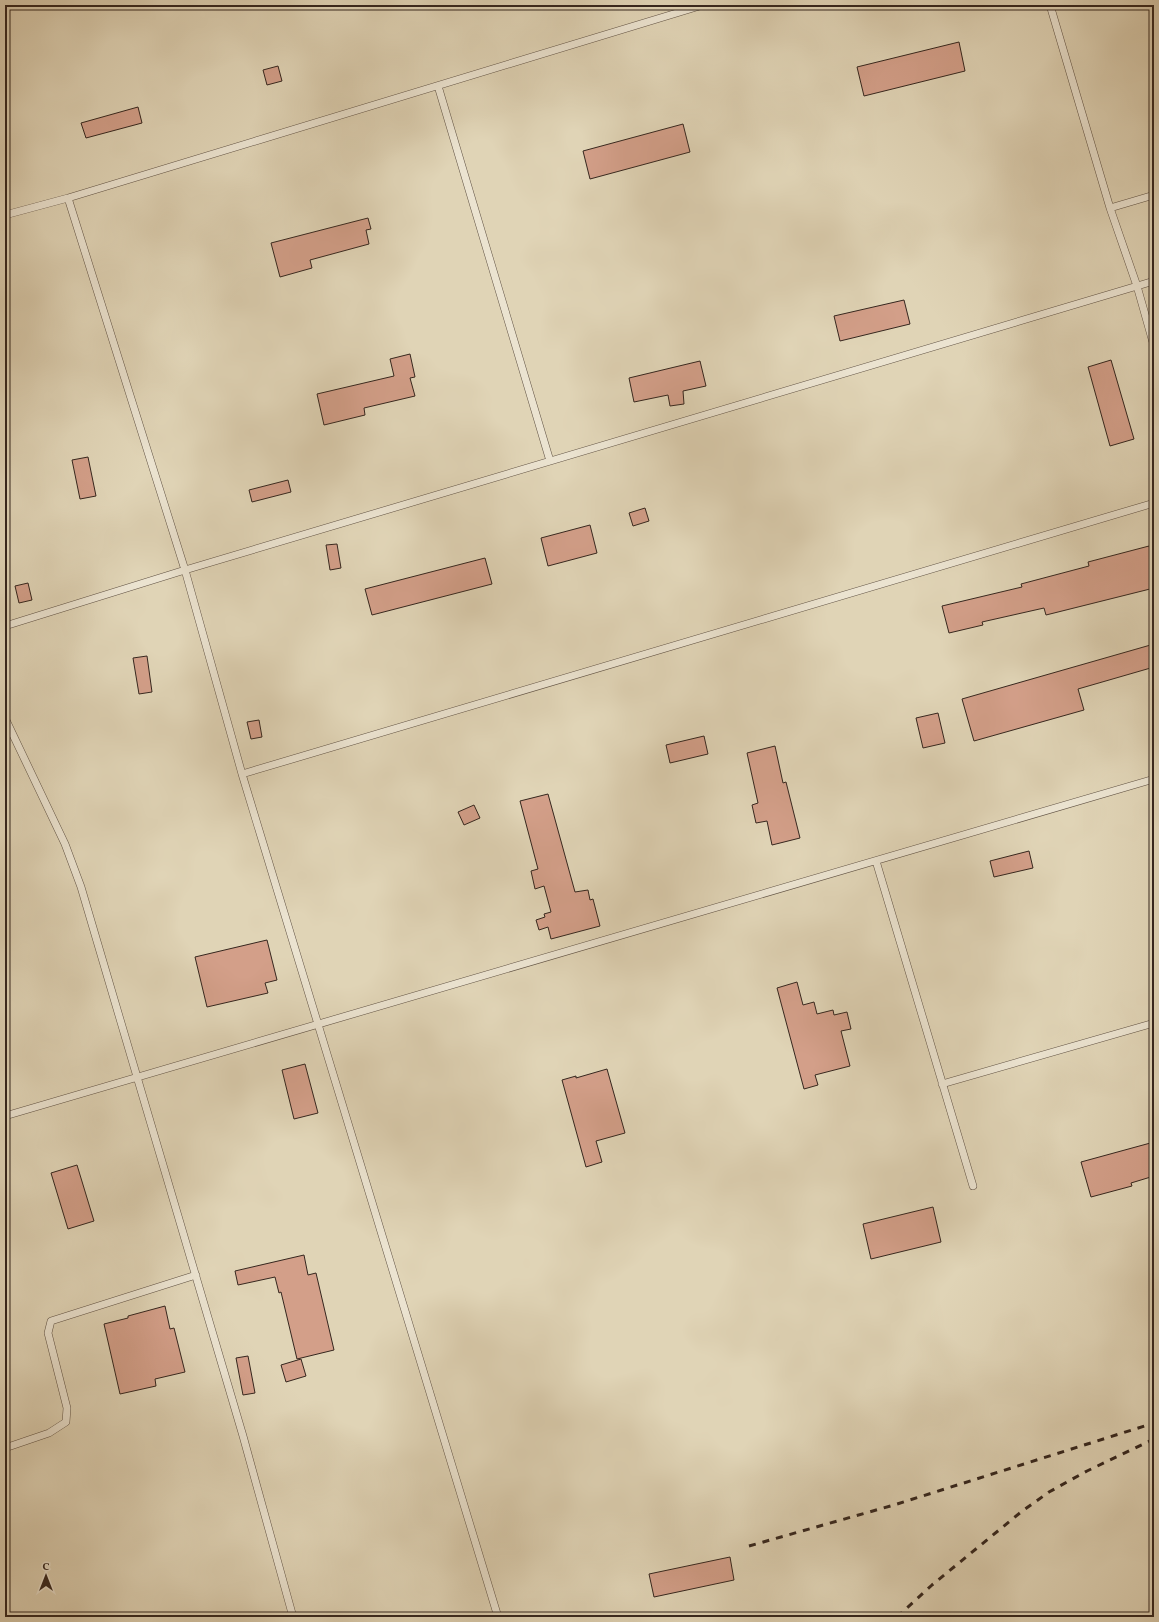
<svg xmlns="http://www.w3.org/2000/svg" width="1159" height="1622" viewBox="0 0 1159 1622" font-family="Vollkorn,serif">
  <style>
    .building { fill: #d39f89; stroke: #35261e }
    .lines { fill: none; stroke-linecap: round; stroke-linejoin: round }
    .service-casing { stroke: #605244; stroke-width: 8 }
    .service { stroke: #ebe3d0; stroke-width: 7 }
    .rail { stroke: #35261e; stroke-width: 3; stroke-dasharray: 7 7; stroke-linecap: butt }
  </style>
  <rect width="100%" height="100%" fill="#e0d4b6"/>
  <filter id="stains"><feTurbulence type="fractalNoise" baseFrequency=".005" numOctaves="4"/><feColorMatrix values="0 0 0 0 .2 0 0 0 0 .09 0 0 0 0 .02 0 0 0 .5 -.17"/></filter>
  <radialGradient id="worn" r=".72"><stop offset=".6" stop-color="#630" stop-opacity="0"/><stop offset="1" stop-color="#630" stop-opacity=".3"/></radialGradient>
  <path class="building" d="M 959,42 L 965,71 L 864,96 L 857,67 Z
    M 278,66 L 282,81 L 267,85 L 263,70 Z
    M 138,107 L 142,123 L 86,138 L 81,123 Z
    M 683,124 L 690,152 L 590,179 L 583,151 Z
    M 368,218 L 371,229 L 366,230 L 369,244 L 310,260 L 312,268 L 280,277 L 271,243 Z
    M 904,300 L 910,324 L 840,341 L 834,316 Z
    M 410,354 L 415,377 L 410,378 L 415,396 L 364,408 L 365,415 L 324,425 L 317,394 L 394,376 L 390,359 Z
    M 1111,360 L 1134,439 L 1110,446 L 1088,367 Z
    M 700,361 L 706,386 L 683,391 L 684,404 L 670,406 L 668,395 L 634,402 L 629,378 Z
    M 88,457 L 96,496 L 80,499 L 72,460 Z
    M 288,480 L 291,492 L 252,502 L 249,490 Z
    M 645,508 L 649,521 L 633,526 L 629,513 Z
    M 590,525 L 597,553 L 548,566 L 541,538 Z
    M 337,544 L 341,568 L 330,570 L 326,545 Z
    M 1149,546 L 1154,564 L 1154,588 L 1046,615 L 1044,608 L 982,622 L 983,625 L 949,633 L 942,606 L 1022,587 L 1021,584 L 1089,566 L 1088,562 Z
    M 485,558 L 492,584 L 372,615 L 365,589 Z
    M 28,583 L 32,600 L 19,603 L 15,586 Z
    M 1154,644 L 1154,667 L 1078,689 L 1084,710 L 974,741 L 962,699 Z
    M 147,656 L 152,692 L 139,694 L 133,658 Z
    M 938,713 L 945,743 L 923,748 L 916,718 Z
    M 259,720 L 262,737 L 251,739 L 247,722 Z
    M 704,736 L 708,754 L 670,763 L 666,745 Z
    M 775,746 L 783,783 L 786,782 L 800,838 L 772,845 L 767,821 L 756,823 L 752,805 L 758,803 L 747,753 Z
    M 548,794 L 575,892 L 588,890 L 590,900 L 593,899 L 600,926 L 551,939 L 548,927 L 539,930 L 536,920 L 545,917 L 544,914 L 551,912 L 544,886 L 535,889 L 531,871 L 538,869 L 520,801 Z
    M 474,805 L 480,818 L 464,825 L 458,812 Z
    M 1029,851 L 1033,868 L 994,877 L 990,861 Z
    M 267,940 L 277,980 L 265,983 L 268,993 L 207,1007 L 195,957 Z
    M 797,982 L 803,1005 L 814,1002 L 817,1014 L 833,1010 L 834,1015 L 847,1012 L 851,1029 L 841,1031 L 850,1066 L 815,1075 L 818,1085 L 804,1089 L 777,988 Z
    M 305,1064 L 318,1113 L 294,1119 L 282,1070 Z
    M 607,1069 L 625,1133 L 596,1141 L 602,1162 L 586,1167 L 562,1080 L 576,1076 L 576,1078 Z
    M 1154,1142 L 1154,1176 L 1131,1183 L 1132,1186 L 1091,1197 L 1081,1162 Z
    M 77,1165 L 94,1221 L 68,1229 L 51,1173 Z
    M 933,1207 L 941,1242 L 871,1259 L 863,1224 Z
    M 304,1255 L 308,1275 L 316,1273 L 334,1350 L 297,1359 L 281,1292 L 279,1293 L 275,1277 L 238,1285 L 235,1271 Z
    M 165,1306 L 170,1329 L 174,1328 L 185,1372 L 155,1379 L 156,1386 L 120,1394 L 104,1324 L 128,1318 L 128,1316 Z
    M 248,1356 L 255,1393 L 243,1395 L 236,1358 Z
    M 301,1359 L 306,1376 L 286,1382 L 281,1365 Z
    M 730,1557 L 734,1580 L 654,1597 L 649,1574 Z"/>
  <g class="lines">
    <g class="service-casing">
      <path id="service" d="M 1050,5 L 1110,208 L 1137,286 L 1154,346
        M 438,86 L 550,461
        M 68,198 L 185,570 L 242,774 L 498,1617
        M 1110,208 L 1154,195
        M 5,215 L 68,198 L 703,5
        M 5,626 L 185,570 L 1154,281
        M 5,718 L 65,844 L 81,887 L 243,1436 L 293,1617
        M 242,774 L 1154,503
        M 876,861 L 973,1186
        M 942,1084 L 1154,1023
        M 5,1116 L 1154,779
        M 5,1448 L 49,1433 L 66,1422 L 67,1408 L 48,1333 L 51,1321 L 196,1275"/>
    </g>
    <use href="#service" class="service"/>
    <path class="rail" d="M 749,1546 L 894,1505 L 1154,1423
      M 897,1617 L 932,1585 L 1021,1512 L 1049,1492 L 1087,1471 L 1154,1439"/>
  </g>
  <rect width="1159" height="1622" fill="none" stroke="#e0d4b6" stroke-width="20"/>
  <rect x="6" y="6" width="1147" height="1610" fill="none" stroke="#35261e" stroke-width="2"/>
  <rect x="10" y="10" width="1139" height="1602" fill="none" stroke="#35261e"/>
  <g transform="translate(46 1576)" stroke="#ebe3d0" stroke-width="3" paint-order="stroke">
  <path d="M0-3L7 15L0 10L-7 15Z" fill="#35261e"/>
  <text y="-6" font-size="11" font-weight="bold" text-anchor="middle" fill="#35261e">С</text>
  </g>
  <rect width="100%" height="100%" filter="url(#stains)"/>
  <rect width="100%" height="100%" fill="url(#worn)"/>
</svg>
